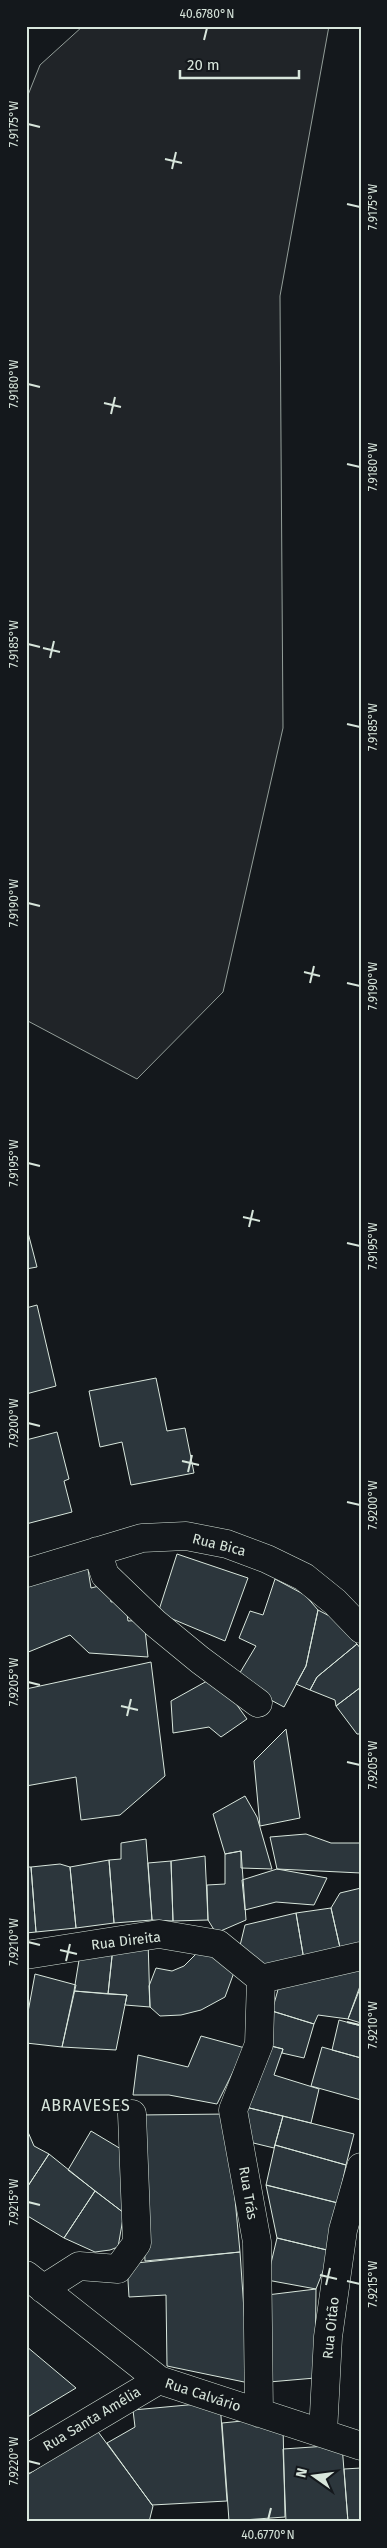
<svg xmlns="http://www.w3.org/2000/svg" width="387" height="2548" viewBox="0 0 387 2548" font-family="'Fira Sans',sans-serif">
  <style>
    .green { fill: #202428; stroke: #939e99 }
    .building { fill: #2c363c; stroke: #d8e6dc }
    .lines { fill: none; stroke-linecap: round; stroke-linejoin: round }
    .minor-casing { stroke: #d8e6dc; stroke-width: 29 }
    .minor { stroke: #14181c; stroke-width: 28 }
    .ticks { fill: none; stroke: #d8e6dc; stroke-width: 2 }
    .labels { text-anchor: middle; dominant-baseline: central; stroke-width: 4; stroke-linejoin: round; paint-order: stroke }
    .street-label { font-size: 14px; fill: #d8e6dc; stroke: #14181c }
    .quarter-label { font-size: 16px; letter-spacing: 1px; fill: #d8e6dc; stroke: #14181c }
    .neatline { fill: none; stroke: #d8e6dc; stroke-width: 2 }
    .ticks-label { font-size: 12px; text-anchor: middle; fill: #d8e6dc }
  </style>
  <rect width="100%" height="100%" fill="#14181c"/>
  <path class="green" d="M 83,26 L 329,26 L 280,296 L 283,728 L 223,992 L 137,1079 L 26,1020 L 26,100 L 40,65 Z"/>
  <path class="building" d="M 26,1225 L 37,1267 L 26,1269 Z
    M 37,1305 L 56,1386 L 26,1394 L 26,1308 Z
    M 156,1378 L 167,1431 L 185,1428 L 194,1473 L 131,1485 L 122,1442 L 100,1447 L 89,1391 Z
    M 57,1432 L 69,1479 L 64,1481 L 72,1512 L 26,1524 L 26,1440 Z
    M 177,1554 L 248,1578 L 225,1641 L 158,1613 Z
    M 87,1563 L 91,1588 L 107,1584 L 111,1602 L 125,1600 L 128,1621 L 144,1620 L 148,1657 L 89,1653 L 70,1635 L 26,1653 L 26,1582 Z
    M 275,1579 L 305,1595 L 318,1610 L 306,1666 L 284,1707 L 235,1681 L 256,1646 L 239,1638 L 250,1611 L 263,1615 Z
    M 318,1610 L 339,1621 L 357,1644 L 317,1677 L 310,1690 L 296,1684 L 306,1666 Z
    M 357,1644 L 361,1649 L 361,1687 L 336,1706 L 335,1700 L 310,1690 L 317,1677 Z
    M 151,1662 L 165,1776 L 120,1815 L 81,1820 L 76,1777 L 26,1786 L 26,1689 Z
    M 216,1676 L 247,1719 L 221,1737 L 209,1727 L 173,1733 L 171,1701 Z
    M 361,1687 L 361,1734 L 357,1734 L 336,1706 Z
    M 286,1729 L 300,1818 L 260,1826 L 254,1761 Z
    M 245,1796 L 257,1817 L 272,1869 L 241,1868 L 241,1851 L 225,1854 L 213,1814 Z
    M 306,1834 L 331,1843 L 361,1843 L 361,1873 L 277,1869 L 270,1837 Z
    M 146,1839 L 152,1920 L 114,1923 L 109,1860 L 121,1859 L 121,1843 Z
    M 241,1851 L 246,1920 L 216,1933 L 208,1920 L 207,1885 L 225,1884 L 225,1854 Z
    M 205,1856 L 208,1920 L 173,1921 L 171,1861 Z
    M 109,1860 L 114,1923 L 76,1928 L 70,1867 Z
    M 171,1861 L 173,1921 L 152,1920 L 148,1863 Z
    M 60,1864 L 70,1867 L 76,1928 L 36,1932 L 31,1867 Z
    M 26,1867 L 31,1867 L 36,1932 L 26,1933 Z
    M 277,1869 L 327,1878 L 314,1905 L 276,1902 L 245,1910 L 242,1880 Z
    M 361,1888 L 361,1949 L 341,1952 L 331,1908 L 340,1893 Z
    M 331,1908 L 341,1952 L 304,1960 L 296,1913 Z
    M 296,1913 L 304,1960 L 269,1966 L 238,1954 L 245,1925 Z
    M 148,1940 L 150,2007 L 125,2005 L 127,1995 L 108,1994 L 113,1947 Z
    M 113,1947 L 108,1994 L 74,1991 L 80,1954 Z
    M 201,1949 L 236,1967 L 225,1997 L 201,2010 L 181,2015 L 160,2016 L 150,2007 L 149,1986 L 156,1968 L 172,1971 L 184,1966 Z
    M 361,1960 L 361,1986 L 348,2019 L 318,2015 L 314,2024 L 272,2011 L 281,1979 Z
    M 35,1974 L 76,1985 L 62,2047 L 26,2043 L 26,2023 Z
    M 360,1986 L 361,1986 L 361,2023 L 348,2019 Z
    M 74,1991 L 127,1995 L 116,2050 L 62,2047 Z
    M 272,2011 L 314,2024 L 304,2058 L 282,2053 L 283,2049 L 263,2044 Z
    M 339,2020 L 361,2026 L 361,2058 L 332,2050 Z
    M 201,2036 L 245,2048 L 217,2104 L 169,2095 L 133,2095 L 138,2055 L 188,2067 Z
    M 263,2044 L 283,2049 L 274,2075 L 319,2089 L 311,2123 L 237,2105 Z
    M 322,2047 L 361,2058 L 361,2100 L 311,2086 Z
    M 237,2105 L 283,2116 L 274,2148 L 241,2140 Z
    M 227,2114 L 240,2252 L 145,2261 L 139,2115 Z
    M 283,2116 L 354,2134 L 346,2165 L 275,2145 Z
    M 91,2131 L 126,2152 L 124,2213 L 68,2170 Z
    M 28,2132 L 34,2146 L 49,2154 L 26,2189 L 26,2133 Z
    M 275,2145 L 346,2165 L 338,2203 L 266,2185 Z
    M 49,2154 L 95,2191 L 64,2238 L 26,2215 L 26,2189 Z
    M 266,2185 L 338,2203 L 331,2251 L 277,2238 Z
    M 95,2191 L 124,2213 L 118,2247 L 110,2250 L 95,2252 L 64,2238 Z
    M 277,2238 L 331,2251 L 316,2289 L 267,2280 Z
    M 240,2252 L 249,2383 L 167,2366 L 166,2295 L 129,2297 L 127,2264 Z
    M 316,2289 L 315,2378 L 269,2382 L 267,2295 Z
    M 26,2346 L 76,2388 L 26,2418 Z
    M 220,2402 L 227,2501 L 152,2505 L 107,2443 L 135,2427 L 133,2410 Z
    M 262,2419 L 283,2425 L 285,2517 L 229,2521 L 222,2423 Z
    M 96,2429 L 153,2506 L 149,2522 L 26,2522 L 26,2476 Z
    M 342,2445 L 348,2522 L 286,2522 L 283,2449 Z
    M 361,2468 L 361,2522 L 348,2522 L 344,2469 Z"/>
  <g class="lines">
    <g class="minor-casing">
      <path id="minor" d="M 97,1551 L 105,1575 L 155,1623 L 200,1660 L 258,1703
        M 26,1573 L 142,1538 L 186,1536 L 227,1544 L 267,1559 L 304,1577 L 335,1602 L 361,1629
        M 26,1955 L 159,1934 L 218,1944 L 261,1979 L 361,1956
        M 26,2275 L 159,2380 L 361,2446
        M 43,2289 L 79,2266 L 118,2269 L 137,2243 L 132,2114
        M 259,2413 L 257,2242 L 233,2110 L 259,2044 L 261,1979
        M 323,2433 L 328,2337 L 343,2230 L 361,2167
        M 26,2459 L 159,2380"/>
    </g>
    <use href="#minor" class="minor"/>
  </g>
  <path class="ticks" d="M 204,40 L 207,28M 28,124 L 40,127M 165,159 L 182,163M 172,169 L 176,152M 347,204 L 360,207M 28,384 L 40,387M 104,403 L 121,407M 111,414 L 115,397M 347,464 L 360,467M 28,644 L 40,647M 43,648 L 60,652M 50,658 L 54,641M 347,724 L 360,727M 28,903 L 40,906M 304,972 L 320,976M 310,983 L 314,966M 347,983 L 360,986M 28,1163 L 40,1166M 243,1217 L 260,1221M 249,1227 L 253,1210M 347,1243 L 360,1246M 28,1423 L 40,1426M 182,1461 L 199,1465M 188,1472 L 192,1455M 347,1502 L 360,1505M 28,1682 L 40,1685M 121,1706 L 138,1710M 127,1716 L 131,1699M 347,1762 L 360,1765M 28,1942 L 40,1945M 60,1950 L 77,1954M 66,1961 L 70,1944M 347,2022 L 360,2025M 28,2202 L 40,2205M 320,2275 L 337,2279M 347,2281 L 360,2284M 326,2285 L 330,2268M 28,2461 L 40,2464M 268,2520 L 271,2508"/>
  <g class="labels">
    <g class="street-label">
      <text transform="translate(219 1545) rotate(14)">Rua Bica</text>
      <text transform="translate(126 1941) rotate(-7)">Rua Direita</text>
      <text transform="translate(248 2193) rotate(80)">Rua Trás</text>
      <text transform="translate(331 2328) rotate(-84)">Rua Oitão</text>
      <text transform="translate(203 2395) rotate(18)">Rua Calvário</text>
      <text transform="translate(92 2419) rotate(-31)">Rua Santa Amélia</text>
    </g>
    <g class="quarter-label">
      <text x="86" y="2105">ABRAVESES</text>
    </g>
  </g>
  <rect width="387" height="2548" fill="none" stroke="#14181c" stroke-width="55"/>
  <g transform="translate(314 2476) rotate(284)" stroke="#14181c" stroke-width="4" paint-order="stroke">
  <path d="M0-4L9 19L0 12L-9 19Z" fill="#d8e6dc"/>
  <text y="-8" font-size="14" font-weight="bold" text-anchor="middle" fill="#d8e6dc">N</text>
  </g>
  <path d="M180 70v8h119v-8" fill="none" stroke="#d8e6dc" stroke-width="2.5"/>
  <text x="187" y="70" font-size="15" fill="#d8e6dc" stroke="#14181c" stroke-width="4" paint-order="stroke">20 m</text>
  <rect x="28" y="28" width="332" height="2492" class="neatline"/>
  <g class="ticks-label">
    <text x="207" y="18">40.6780°N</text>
    <text transform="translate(14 124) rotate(-90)" y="4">7.9175°W</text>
    <text transform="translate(373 207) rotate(-90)" y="4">7.9175°W</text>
    <text transform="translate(14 384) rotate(-90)" y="4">7.9180°W</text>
    <text transform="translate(373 467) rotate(-90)" y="4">7.9180°W</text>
    <text transform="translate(14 644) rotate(-90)" y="4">7.9185°W</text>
    <text transform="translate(373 727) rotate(-90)" y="4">7.9185°W</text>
    <text transform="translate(14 903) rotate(-90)" y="4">7.9190°W</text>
    <text transform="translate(373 986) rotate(-90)" y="4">7.9190°W</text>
    <text transform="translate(14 1163) rotate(-90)" y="4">7.9195°W</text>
    <text transform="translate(373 1246) rotate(-90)" y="4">7.9195°W</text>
    <text transform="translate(14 1423) rotate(-90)" y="4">7.9200°W</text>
    <text transform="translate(373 1505) rotate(-90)" y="4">7.9200°W</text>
    <text transform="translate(14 1682) rotate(-90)" y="4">7.9205°W</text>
    <text transform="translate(373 1765) rotate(-90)" y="4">7.9205°W</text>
    <text transform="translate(14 1942) rotate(-90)" y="4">7.9210°W</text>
    <text transform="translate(373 2025) rotate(-90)" y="4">7.9210°W</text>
    <text transform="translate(14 2202) rotate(-90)" y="4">7.9215°W</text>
    <text transform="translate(373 2284) rotate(-90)" y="4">7.9215°W</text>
    <text transform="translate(14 2461) rotate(-90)" y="4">7.9220°W</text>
    <text x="268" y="2539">40.6770°N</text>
  </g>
</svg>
